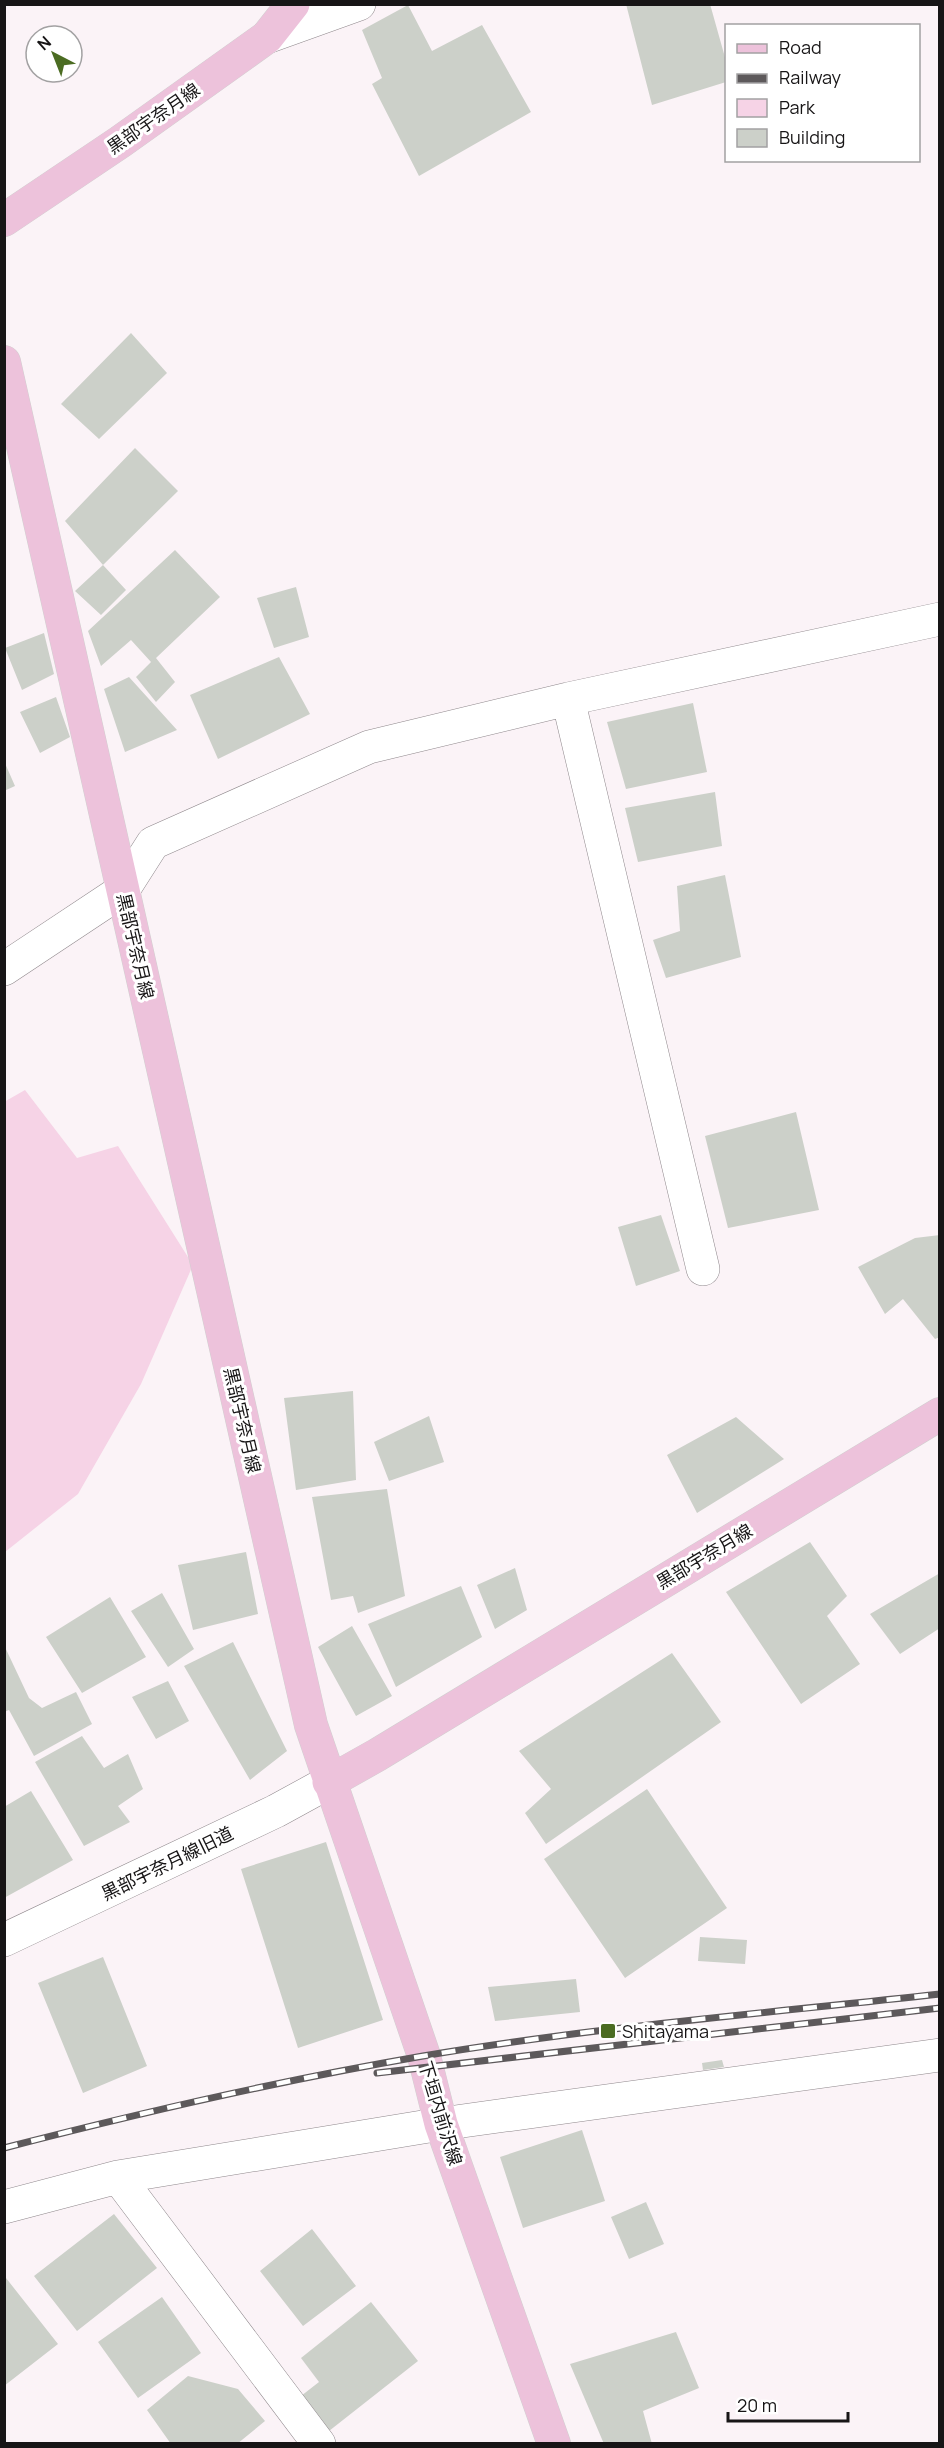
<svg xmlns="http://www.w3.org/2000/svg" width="944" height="2448" viewBox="0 0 944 2448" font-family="Manrope,'Noto Sans JP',sans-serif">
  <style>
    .green { fill: #f6d3e6 }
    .building { fill: #ccd0c9 }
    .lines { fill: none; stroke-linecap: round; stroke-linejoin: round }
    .minor-casing { stroke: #8f888c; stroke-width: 34 }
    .major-casing { stroke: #d1d0d0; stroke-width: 34 }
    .minor { stroke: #fff; stroke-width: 33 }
    .major { stroke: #edc2db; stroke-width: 33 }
    .rail-casing { stroke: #5d595b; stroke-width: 7 }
    .rail { stroke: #fff; stroke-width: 4.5; stroke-dasharray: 14; stroke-linecap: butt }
    .poi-dot { fill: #4b6c22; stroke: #fff; stroke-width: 2 }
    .labels { text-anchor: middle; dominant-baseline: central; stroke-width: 6; stroke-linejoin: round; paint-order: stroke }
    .street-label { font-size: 18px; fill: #171516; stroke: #fff }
    .poi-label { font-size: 18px; fill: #171516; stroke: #fff; text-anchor: start }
  </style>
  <rect width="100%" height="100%" fill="#fbf3f7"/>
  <path class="green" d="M 25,1090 L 77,1158 L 118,1146 L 193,1265 L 141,1384 L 78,1494 L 5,1552 L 4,1102 Z"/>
  <path class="building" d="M 626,4 L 710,4 L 726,61 L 726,82 L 652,105 Z
    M 408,5 L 432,51 L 482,25 L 531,112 L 419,176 L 372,84 L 382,78 L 362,30 Z
    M 131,333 L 167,373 L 99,439 L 61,404 Z
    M 135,448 L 178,491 L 103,565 L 65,521 Z
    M 175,550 L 220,597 L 156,658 L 175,682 L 156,702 L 136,677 L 151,662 L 131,640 L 101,666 L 88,631 Z
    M 103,565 L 126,590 L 101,615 L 75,591 Z
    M 296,587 L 309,637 L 274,648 L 257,598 Z
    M 44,633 L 54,674 L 22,690 L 5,648 Z
    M 279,657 L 310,714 L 218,759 L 190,695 Z
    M 129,677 L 177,730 L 125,752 L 104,689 Z
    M 56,697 L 70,737 L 40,753 L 20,712 Z
    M 693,703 L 707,772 L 626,789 L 607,722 Z
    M 4,761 L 15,786 L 4,791 Z
    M 715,792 L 722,846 L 638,862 L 625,808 Z
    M 725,875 L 741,957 L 666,978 L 653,940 L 680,931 L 677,886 Z
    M 796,1112 L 819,1210 L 728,1228 L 705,1136 Z
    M 661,1215 L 680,1271 L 636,1286 L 618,1227 Z
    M 940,1235 L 940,1337 L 935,1339 L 903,1299 L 885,1314 L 858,1267 L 915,1238 Z
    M 353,1391 L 356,1480 L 296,1490 L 284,1398 Z
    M 429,1416 L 444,1462 L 389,1481 L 374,1442 Z
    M 736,1417 L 784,1459 L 697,1513 L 667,1455 Z
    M 387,1489 L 405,1596 L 358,1613 L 353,1596 L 331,1600 L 312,1497 Z
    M 810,1542 L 847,1596 L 827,1616 L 860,1664 L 801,1704 L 726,1592 Z
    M 246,1552 L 258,1614 L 193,1630 L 178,1565 Z
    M 515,1568 L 527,1610 L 495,1629 L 477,1585 Z
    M 940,1573 L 940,1628 L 900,1654 L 870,1614 Z
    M 461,1586 L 482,1637 L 396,1687 L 368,1624 Z
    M 162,1593 L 194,1649 L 168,1667 L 131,1611 Z
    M 110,1597 L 146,1657 L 82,1693 L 46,1637 Z
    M 352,1626 L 392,1696 L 356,1716 L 318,1647 Z
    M 233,1642 L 287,1751 L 250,1780 L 184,1666 Z
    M 4,1645 L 29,1698 L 42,1708 L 76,1692 L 92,1724 L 34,1756 L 9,1710 L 4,1712 Z
    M 672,1653 L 721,1722 L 546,1844 L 525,1813 L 551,1789 L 519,1751 Z
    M 168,1681 L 189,1721 L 156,1739 L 132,1697 Z
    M 82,1736 L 104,1768 L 128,1754 L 143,1789 L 118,1806 L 130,1822 L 84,1846 L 35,1762 Z
    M 647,1789 L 727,1908 L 625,1978 L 544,1859 Z
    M 31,1791 L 73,1860 L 4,1898 L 4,1807 Z
    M 326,1842 L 383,2020 L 298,2048 L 241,1869 Z
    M 700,1937 L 747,1940 L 745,1964 L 698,1961 Z
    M 103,1957 L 147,2066 L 83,2093 L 38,1983 Z
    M 576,1979 L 580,2012 L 495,2021 L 488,1987 Z
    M 722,2060 L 724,2067 L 703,2070 L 702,2063 Z
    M 582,2130 L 605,2201 L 523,2228 L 500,2157 Z
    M 646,2202 L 664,2244 L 629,2259 L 611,2217 Z
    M 114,2214 L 157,2268 L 77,2331 L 34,2276 Z
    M 312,2229 L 356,2286 L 303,2326 L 260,2271 Z
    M 6,2278 L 58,2344 L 4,2386 L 4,2280 Z
    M 162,2297 L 201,2353 L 138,2398 L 98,2342 Z
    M 371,2302 L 418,2361 L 329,2431 L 301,2396 L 319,2382 L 301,2358 Z
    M 676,2332 L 699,2388 L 643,2411 L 652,2444 L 604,2444 L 570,2364 Z
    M 188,2376 L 238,2389 L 265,2421 L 237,2444 L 171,2444 L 147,2410 Z"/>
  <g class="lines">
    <g class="minor-casing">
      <path id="minor" d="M 267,37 L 359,4
        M 568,699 L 703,1269
        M 4,969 L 123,890 L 153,843 L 369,747 L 568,699 L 940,619
        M 4,1940 L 276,1811 L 329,1782
        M 118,2177 L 319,2444
        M 4,2207 L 118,2177 L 441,2124 L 940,2055"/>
    </g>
    <g class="major-casing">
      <path id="major" d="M 4,220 L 120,142 L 267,37 L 293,4
        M 4,362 L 311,1725 L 424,2056 L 441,2124 L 554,2444
        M 329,1782 L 377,1755 L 940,1414"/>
    </g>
    <use href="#minor" class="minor"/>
    <use href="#major" class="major"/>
    <g class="rail-casing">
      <path id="rail" d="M 377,2073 L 940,2008
        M 4,2148 C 143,2112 283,2080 423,2056 C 594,2027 768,2013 940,1994"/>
    </g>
    <use href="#rail" class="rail"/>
  </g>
  <rect class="poi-dot" x="600" y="2023" width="16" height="16" rx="3"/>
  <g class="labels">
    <g class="street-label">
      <text transform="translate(153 118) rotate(-35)">黒部宇奈月線</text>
      <text transform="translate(136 946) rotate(77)">黒部宇奈月線</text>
      <text transform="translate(243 1420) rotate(77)">黒部宇奈月線</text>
      <text transform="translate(704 1556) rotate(-31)">黒部宇奈月線</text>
      <text transform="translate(167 1863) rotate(-26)">黒部宇奈月線旧道</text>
      <text transform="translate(441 2113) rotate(73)">下垣内前沢線</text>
    </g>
    <g class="poi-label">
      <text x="622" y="2031">Shitayama</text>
    </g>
  </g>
  <rect width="944" height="2448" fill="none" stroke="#171516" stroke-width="12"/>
  <rect x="725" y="24" width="195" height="138" fill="#ffffff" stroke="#a2a1a2" stroke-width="1.5"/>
  <rect x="737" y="44" width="30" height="9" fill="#edc2db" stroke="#a2a1a2" stroke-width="1.5"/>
  <text x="779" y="54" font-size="18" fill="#171516">Road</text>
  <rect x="737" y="74" width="30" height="9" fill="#5d595b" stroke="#a2a1a2" stroke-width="1.5"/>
  <text x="779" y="84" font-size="18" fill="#171516">Railway</text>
  <rect x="737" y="99" width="30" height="18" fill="#f6d3e6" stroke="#a2a1a2" stroke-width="1.5"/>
  <text x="779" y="114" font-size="18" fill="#171516">Park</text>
  <rect x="737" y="129" width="30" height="18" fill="#ccd0c9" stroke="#a2a1a2" stroke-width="1.5"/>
  <text x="779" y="144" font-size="18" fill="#171516">Building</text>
  <g transform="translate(54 54) rotate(318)"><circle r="28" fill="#ffffff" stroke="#a2a1a2" stroke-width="1.5"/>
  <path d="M0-4.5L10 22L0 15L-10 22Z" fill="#4b6c22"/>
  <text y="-9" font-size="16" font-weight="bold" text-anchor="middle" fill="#171516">N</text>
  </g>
  <path d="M728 2412v9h120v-9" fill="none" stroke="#171516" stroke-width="3"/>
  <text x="737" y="2412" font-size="18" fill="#171516" stroke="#ffffff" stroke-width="4.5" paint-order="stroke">20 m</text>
</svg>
